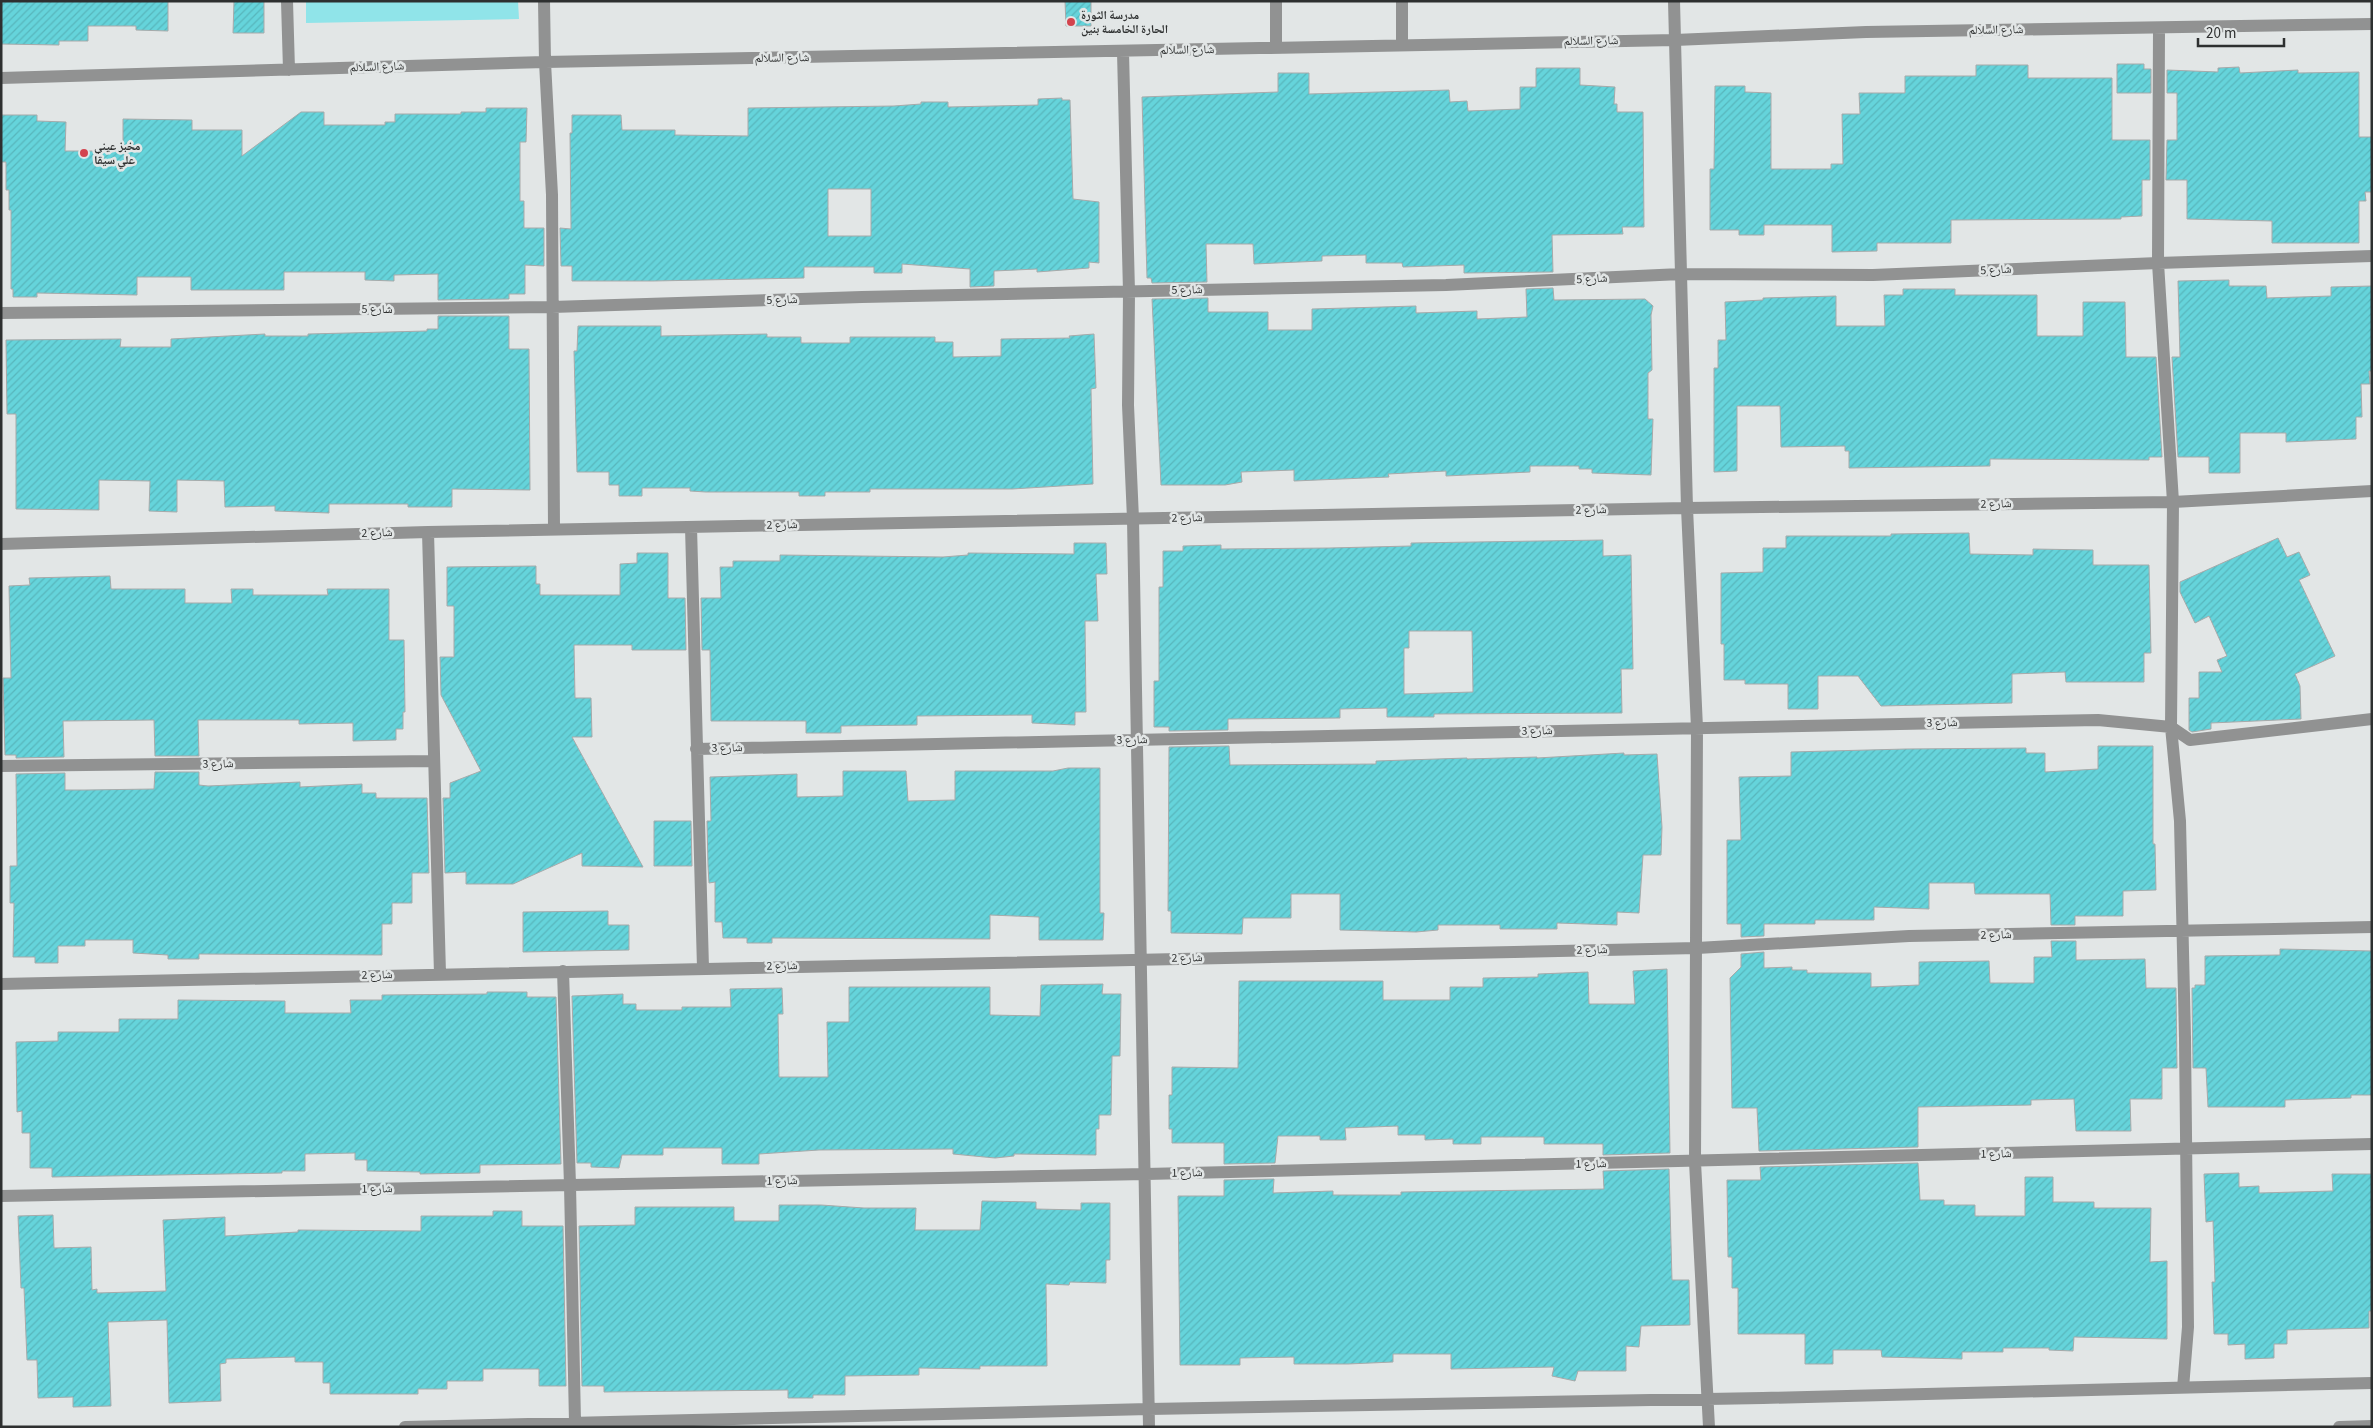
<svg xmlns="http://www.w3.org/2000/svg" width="2373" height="1428" viewBox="0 0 2373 1428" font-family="'Source Sans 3','Noto Naskh Arabic',sans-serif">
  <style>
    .green { fill: #90e4e9 }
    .building { fill: url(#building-hatch); stroke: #a7aaaa; fill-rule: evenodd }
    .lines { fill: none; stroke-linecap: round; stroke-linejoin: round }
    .minor { stroke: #919292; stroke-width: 12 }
    .poi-dot { fill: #d3434d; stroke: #e2e6e6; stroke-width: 2 }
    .labels { text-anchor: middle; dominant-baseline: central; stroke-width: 5; stroke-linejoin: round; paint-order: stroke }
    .poi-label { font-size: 12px; font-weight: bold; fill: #2e3030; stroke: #e2e6e6; text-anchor: start }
    .street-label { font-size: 12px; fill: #2e3030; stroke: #e2e6e6 }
  </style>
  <defs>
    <pattern id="building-hatch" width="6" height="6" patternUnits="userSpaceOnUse" patternTransform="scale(1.25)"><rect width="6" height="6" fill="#65d4db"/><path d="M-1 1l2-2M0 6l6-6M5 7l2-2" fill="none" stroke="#58b6bc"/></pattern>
  </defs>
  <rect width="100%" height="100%" fill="#e2e6e6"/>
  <path class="green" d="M 306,1 L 518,1 L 519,19 L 306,23 Z"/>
  <path class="building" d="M 1,1 L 168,1 L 168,31 L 136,30 L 136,26 L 88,26 L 88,41 L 59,41 L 59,45 L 1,44 Z
    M 234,1 L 264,1 L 264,33 L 233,33 Z
    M 1065,1 L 1091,1 L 1091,26 L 1066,26 Z
    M 2117,64 L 2144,64 L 2144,69 L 2151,69 L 2151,93 L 2117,93 Z
    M 1976,65 L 2028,65 L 2028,78 L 2112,78 L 2112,140 L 2150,140 L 2150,180 L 2142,180 L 2142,216 L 2121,217 L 2121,219 L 1951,220 L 1951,243 L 1877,243 L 1877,251 L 1832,252 L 1832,225 L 1764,225 L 1764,235 L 1739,235 L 1739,230 L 1710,230 L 1710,169 L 1714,169 L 1715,86 L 1745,86 L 1745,92 L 1771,93 L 1771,169 L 1831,169 L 1831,164 L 1843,164 L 1842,114 L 1860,114 L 1859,93 L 1905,93 L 1905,76 L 1976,76 Z
    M 2239,67 L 2240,73 L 2298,70 L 2298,73 L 2359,72 L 2359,137 L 2372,137 L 2372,192 L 2365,192 L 2366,201 L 2359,201 L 2359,243 L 2272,243 L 2272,221 L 2187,219 L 2187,180 L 2166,180 L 2167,140 L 2177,140 L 2177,93 L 2167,93 L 2167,70 L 2218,72 L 2218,68 Z
    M 1536,68 L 1580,68 L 1580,85 L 1615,87 L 1614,104 L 1617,104 L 1617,112 L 1643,112 L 1644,227 L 1622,227 L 1623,234 L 1552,235 L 1553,272 L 1464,273 L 1464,265 L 1403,267 L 1402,263 L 1366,263 L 1366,255 L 1322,256 L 1322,261 L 1254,264 L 1253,244 L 1206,244 L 1207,282 L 1152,283 L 1151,278 L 1147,278 L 1142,97 L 1278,92 L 1278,73 L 1309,73 L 1309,94 L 1449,90 L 1450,102 L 1467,101 L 1468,111 L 1520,109 L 1520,87 L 1536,87 Z
    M 1062,98 L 1062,100 L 1070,100 L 1073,199 L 1099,202 L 1099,263 L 1089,262 L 1089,268 L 1037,272 L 1037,269 L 994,271 L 994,286 L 970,287 L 970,269 L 902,264 L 902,273 L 874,273 L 874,267 L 804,267 L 804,278 L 653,281 L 572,281 L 572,266 L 561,266 L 560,228 L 571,229 L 570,133 L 572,133 L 572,115 L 621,115 L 622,130 L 675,130 L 675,135 L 748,136 L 748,108 L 894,106 L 921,104 L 921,102 L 948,102 L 948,107 L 1038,105 L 1038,99 ZM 828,189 L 871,189 L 871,236 L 828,236 Z
    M 486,108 L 527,108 L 526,142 L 520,142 L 520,201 L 524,201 L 524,228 L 544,228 L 544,266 L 525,265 L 525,294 L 509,294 L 509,299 L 438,300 L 438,274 L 394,275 L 394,281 L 365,280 L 365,272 L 284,272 L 284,290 L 191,290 L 191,277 L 137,277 L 137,295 L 37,293 L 37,297 L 13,297 L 13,289 L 11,289 L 11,210 L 9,210 L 9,190 L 6,190 L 6,162 L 1,162 L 1,115 L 37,115 L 37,121 L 66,122 L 65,151 L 123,151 L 123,119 L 192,120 L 192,130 L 242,130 L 242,156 L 301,112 L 324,112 L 324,125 L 385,125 L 385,122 L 395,122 L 395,114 L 461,114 L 461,112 L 486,112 Z
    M 2229,280 L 2229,286 L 2266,286 L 2267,298 L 2331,296 L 2331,287 L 2372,286 L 2372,371 L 2369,371 L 2370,384 L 2361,384 L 2362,417 L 2356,417 L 2356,439 L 2286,442 L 2286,433 L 2240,433 L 2240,473 L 2209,473 L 2209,457 L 2178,457 L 2172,357 L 2180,357 L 2178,281 Z
    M 1553,288 L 1554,300 L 1645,299 L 1653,306 L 1651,315 L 1652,370 L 1648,373 L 1648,419 L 1653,419 L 1651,475 L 1592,473 L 1592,469 L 1579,469 L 1579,466 L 1530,466 L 1530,472 L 1446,476 L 1446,471 L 1388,474 L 1389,477 L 1294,481 L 1294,470 L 1241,472 L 1242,482 L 1225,485 L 1161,485 L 1152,299 L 1208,298 L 1208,312 L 1268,312 L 1268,330 L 1312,330 L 1312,309 L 1416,306 L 1416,313 L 1477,311 L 1477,319 L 1527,317 L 1526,289 Z
    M 1903,289 L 1955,289 L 1955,295 L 2037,295 L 2037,336 L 2083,336 L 2083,302 L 2125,302 L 2126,357 L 2156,357 L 2162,457 L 2149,457 L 2149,460 L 1990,459 L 1990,466 L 1849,468 L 1849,451 L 1845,451 L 1845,446 L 1781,447 L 1780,406 L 1737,406 L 1737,471 L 1714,472 L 1714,368 L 1718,368 L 1718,340 L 1726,340 L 1725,302 L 1763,300 L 1763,298 L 1836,296 L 1836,326 L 1885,326 L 1884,295 L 1903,295 Z
    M 438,316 L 509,316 L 509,349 L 529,349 L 530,490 L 452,489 L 452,507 L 408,507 L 408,504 L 329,504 L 329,513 L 275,511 L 275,506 L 225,507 L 224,481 L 177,480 L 177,512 L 149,511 L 150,481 L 99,480 L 99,510 L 16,509 L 16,414 L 7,414 L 6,340 L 121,339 L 120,347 L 171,347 L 171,339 L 265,334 L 265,336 L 308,336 L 308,334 L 427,331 L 427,329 L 438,329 Z
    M 578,326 L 661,326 L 661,336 L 767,334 L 767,337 L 801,337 L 801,343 L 850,343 L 850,337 L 935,337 L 935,342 L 953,342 L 953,357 L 1001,356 L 1001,339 L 1070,338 L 1069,336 L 1094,334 L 1096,388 L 1091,389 L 1093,484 L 1012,489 L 870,489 L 870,492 L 825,492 L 825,496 L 799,496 L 799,492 L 706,492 L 690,491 L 690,488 L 642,488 L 642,496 L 619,496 L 619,485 L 609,485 L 609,472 L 577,472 L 574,351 L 577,351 Z
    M 1969,533 L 1970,554 L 2033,555 L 2033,549 L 2093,550 L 2093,565 L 2149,565 L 2151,653 L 2144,653 L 2144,682 L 2066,682 L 2065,672 L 2012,674 L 2012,703 L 1881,706 L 1858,676 L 1818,676 L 1818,709 L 1788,709 L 1788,684 L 1745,684 L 1745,680 L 1724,680 L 1724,644 L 1721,644 L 1721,573 L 1763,572 L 1763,548 L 1786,548 L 1786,536 L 1891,536 L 1891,534 Z
    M 2278,538 L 2287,557 L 2299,552 L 2310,575 L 2299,580 L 2335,656 L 2295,674 L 2300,686 L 2301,719 L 2211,723 L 2211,729 L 2192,732 L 2189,730 L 2189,698 L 2199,698 L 2199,672 L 2222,672 L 2217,660 L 2227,656 L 2209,616 L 2195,623 L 2180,592 L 2180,582 Z
    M 1603,540 L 1603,556 L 1631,555 L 1633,669 L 1621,669 L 1622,713 L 1434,714 L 1434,717 L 1387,717 L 1387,708 L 1340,709 L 1340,718 L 1228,719 L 1228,730 L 1169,731 L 1169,727 L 1154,727 L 1154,681 L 1159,681 L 1159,587 L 1163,587 L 1163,551 L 1183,551 L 1183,546 L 1221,545 L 1221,549 L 1329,548 L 1411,546 L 1411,543 ZM 1409,631 L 1472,631 L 1473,692 L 1404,694 L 1404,648 L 1409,648 Z
    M 1074,543 L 1106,543 L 1107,574 L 1096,574 L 1098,621 L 1085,621 L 1086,712 L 1075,712 L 1075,725 L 1032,723 L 1032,715 L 917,716 L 917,725 L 841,726 L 841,733 L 806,733 L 806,721 L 711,721 L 710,650 L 702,650 L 701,598 L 721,598 L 720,567 L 733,567 L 733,561 L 780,561 L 780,555 L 943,557 L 968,555 L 968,553 L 1074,554 Z
    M 637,553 L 668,553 L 668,598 L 685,598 L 686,650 L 632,650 L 632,645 L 574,645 L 575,698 L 591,698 L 592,737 L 572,737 L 643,867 L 582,866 L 582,853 L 513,884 L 466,884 L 466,872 L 445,873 L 443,798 L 450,798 L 450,783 L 481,771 L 441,695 L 440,657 L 454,657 L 454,606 L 447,606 L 447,567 L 536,566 L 536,584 L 540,584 L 540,595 L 620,595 L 620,564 L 637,563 Z
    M 110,576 L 111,589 L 185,589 L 185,603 L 232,603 L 231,589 L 253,589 L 253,595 L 328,595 L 327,589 L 389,589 L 389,640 L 404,640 L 405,712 L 403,712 L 403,729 L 396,729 L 396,740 L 353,741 L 353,723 L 299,724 L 299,720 L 198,720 L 199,756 L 155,756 L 154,720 L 63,721 L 64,757 L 16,758 L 16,755 L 5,755 L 3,678 L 11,678 L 9,586 L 30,585 L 29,578 Z
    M 1229,746 L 1230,765 L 1376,764 L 1376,761 L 1467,758 L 1467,759 L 1537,757 L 1537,758 L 1624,753 L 1624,755 L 1657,754 L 1662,827 L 1661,855 L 1643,855 L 1639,913 L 1617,912 L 1617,925 L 1557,923 L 1557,929 L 1500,929 L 1500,925 L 1438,925 L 1438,930 L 1416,932 L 1340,930 L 1340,894 L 1291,894 L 1291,918 L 1243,918 L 1242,934 L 1171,933 L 1171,911 L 1168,911 L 1169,747 Z
    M 2098,746 L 2153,746 L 2153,844 L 2155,844 L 2156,890 L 2123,891 L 2123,916 L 2075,916 L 2075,925 L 2051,925 L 2050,894 L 1975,894 L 1974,883 L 1929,883 L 1929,909 L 1874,907 L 1874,920 L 1815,920 L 1815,924 L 1764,924 L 1764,936 L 1741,937 L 1741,924 L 1727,924 L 1727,840 L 1741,840 L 1739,777 L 1791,776 L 1791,752 L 1906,749 L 2026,748 L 2026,753 L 2045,753 L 2045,772 L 2098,769 Z
    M 1068,768 L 1100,768 L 1100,913 L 1104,913 L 1103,940 L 1039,940 L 1039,917 L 990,915 L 990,939 L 772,938 L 772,943 L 747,943 L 747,938 L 723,938 L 722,922 L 715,922 L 715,882 L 709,883 L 708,866 L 707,821 L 711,821 L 710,777 L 797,774 L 797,797 L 843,796 L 843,771 L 906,771 L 908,801 L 955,800 L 955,771 L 1053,771 Z
    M 155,772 L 199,772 L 199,785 L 208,786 L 300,782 L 300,787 L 362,784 L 362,793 L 376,793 L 376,798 L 427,798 L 429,873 L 412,873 L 412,903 L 392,903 L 392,924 L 382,924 L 382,955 L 199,954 L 199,959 L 168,959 L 168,955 L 133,953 L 133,940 L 85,940 L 85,946 L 58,946 L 58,963 L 35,963 L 35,957 L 13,957 L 14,903 L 10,903 L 10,866 L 17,866 L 16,774 L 65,773 L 65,790 L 85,790 L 154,789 Z
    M 654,821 L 691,821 L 692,866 L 654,866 Z
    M 608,911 L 608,925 L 629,925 L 629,950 L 523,952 L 523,912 Z
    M 2051,941 L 2076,941 L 2076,960 L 2145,959 L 2146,988 L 2176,988 L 2177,1068 L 2162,1068 L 2162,1099 L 2130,1099 L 2131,1131 L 2076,1131 L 2074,1099 L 2031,1100 L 2031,1105 L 1918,1107 L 1918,1147 L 1759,1151 L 1757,1108 L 1732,1108 L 1730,978 L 1741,967 L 1741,954 L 1764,952 L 1764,968 L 1792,967 L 1792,970 L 1807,970 L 1807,973 L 1871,973 L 1871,987 L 1919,985 L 1919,962 L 1989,961 L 1990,983 L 2034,983 L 2034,957 L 2052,957 Z
    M 2280,949 L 2372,951 L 2372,1095 L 2351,1095 L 2351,1098 L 2285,1100 L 2285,1107 L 2208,1107 L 2206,1068 L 2193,1068 L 2192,988 L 2195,988 L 2195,985 L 2205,985 L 2205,956 L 2280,955 Z
    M 1667,969 L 1670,1153 L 1603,1155 L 1603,1144 L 1544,1144 L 1544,1137 L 1481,1137 L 1481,1144 L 1453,1144 L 1453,1139 L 1425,1140 L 1425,1135 L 1398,1135 L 1398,1126 L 1345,1128 L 1346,1140 L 1320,1140 L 1320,1136 L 1278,1136 L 1275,1163 L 1224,1164 L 1224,1143 L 1172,1143 L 1172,1129 L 1169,1129 L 1169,1095 L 1172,1095 L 1172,1067 L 1238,1068 L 1239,981 L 1383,981 L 1383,1000 L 1450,1000 L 1450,987 L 1483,987 L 1483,978 L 1538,977 L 1538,974 L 1588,972 L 1589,1004 L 1635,1004 L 1633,971 Z
    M 1103,984 L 1102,994 L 1121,994 L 1120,1056 L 1112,1056 L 1111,1115 L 1099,1115 L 1099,1129 L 1096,1129 L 1096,1155 L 1014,1154 L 1014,1156 L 995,1158 L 953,1154 L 953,1149 L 819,1150 L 759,1154 L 759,1164 L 722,1164 L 722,1148 L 663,1148 L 663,1155 L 622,1155 L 619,1168 L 591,1167 L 591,1163 L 577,1163 L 572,996 L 623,994 L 623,1004 L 636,1004 L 636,1010 L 682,1010 L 682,1007 L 731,1007 L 730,989 L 782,988 L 783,1014 L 778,1014 L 779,1077 L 828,1077 L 827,1022 L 849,1022 L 849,987 L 990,987 L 990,1015 L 1040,1016 L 1041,985 Z
    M 487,992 L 527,992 L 527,997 L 556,997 L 561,1164 L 480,1165 L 480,1173 L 420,1174 L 420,1172 L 367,1171 L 367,1160 L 355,1160 L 355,1153 L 305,1154 L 305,1171 L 282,1171 L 282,1173 L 52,1177 L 52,1168 L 30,1168 L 30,1133 L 22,1133 L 22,1111 L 17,1112 L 16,1042 L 58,1041 L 58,1032 L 119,1032 L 119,1019 L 178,1019 L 178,1000 L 285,1001 L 285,1013 L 351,1013 L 350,1000 L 382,1000 L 382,995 L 487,994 Z
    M 1918,1163 L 1920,1200 L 1944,1200 L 1944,1205 L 1975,1205 L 1975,1216 L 2025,1216 L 2025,1177 L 2053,1177 L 2053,1202 L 2094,1202 L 2094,1208 L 2151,1208 L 2150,1262 L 2167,1261 L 2167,1339 L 2074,1337 L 2073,1351 L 2049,1350 L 2049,1348 L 2003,1348 L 2003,1352 L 1962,1352 L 1962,1359 L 1882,1357 L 1881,1350 L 1833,1350 L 1833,1364 L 1805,1364 L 1805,1334 L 1738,1334 L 1738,1288 L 1732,1288 L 1732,1257 L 1728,1257 L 1727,1180 L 1761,1180 L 1760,1167 Z
    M 1669,1169 L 1672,1280 L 1689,1280 L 1690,1325 L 1641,1326 L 1639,1347 L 1626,1346 L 1626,1371 L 1578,1371 L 1575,1381 L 1552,1376 L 1554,1367 L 1451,1369 L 1451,1354 L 1393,1354 L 1393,1362 L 1348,1364 L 1294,1364 L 1294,1357 L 1240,1358 L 1240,1365 L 1180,1365 L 1178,1196 L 1224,1196 L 1224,1180 L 1274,1179 L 1273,1193 L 1333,1191 L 1333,1195 L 1401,1195 L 1401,1192 L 1604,1189 L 1603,1171 Z
    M 2239,1173 L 2239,1187 L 2259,1186 L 2259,1193 L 2333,1191 L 2332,1174 L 2372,1174 L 2372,1311 L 2369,1311 L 2369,1328 L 2287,1330 L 2287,1344 L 2274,1344 L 2274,1358 L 2245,1359 L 2245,1344 L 2228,1345 L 2228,1334 L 2214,1334 L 2212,1282 L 2215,1282 L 2213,1221 L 2206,1222 L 2204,1174 Z
    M 982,1201 L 1036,1202 L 1036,1209 L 1081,1210 L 1081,1203 L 1110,1203 L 1110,1260 L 1106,1260 L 1106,1283 L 1070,1282 L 1069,1285 L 1046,1284 L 1047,1366 L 980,1366 L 980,1369 L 919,1368 L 919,1375 L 845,1376 L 845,1395 L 813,1395 L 813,1398 L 788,1398 L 788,1390 L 604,1392 L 604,1386 L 582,1386 L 579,1226 L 635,1225 L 635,1207 L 734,1207 L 734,1221 L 779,1221 L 779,1205 L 821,1205 L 864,1208 L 916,1208 L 915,1230 L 980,1230 Z
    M 493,1211 L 522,1211 L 522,1226 L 563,1226 L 566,1386 L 539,1386 L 539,1369 L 483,1369 L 483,1381 L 447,1381 L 447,1389 L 418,1389 L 418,1394 L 330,1394 L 330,1383 L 323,1383 L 323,1362 L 295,1362 L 295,1357 L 226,1359 L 226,1363 L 220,1364 L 221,1401 L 169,1403 L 167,1320 L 108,1322 L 111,1406 L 73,1407 L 73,1397 L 38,1398 L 37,1360 L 27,1360 L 24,1288 L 21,1288 L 18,1216 L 53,1215 L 54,1248 L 91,1247 L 92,1290 L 97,1289 L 97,1293 L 166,1291 L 163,1220 L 225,1217 L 225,1236 L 298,1232 L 298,1230 L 421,1231 L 421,1216 L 493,1216 Z"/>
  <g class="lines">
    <path class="minor" d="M 287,1 L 289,70
      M 544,1 L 545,62 L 552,195 L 554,529
      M 1276,1 L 1276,48
      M 1402,1 L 1402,44
      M 1674,1 L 1687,508 L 1697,728 L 1695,1162 L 1709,1427
      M 2159,28 L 2158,263 L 2173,502 L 2171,727 L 2180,821 L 2185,1038 L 2188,1327 L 2183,1388
      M 1123,52 L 1129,292 L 1128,405 L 1133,519 L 1149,1427
      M 1,78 L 545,62 L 1675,40 L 1866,32 L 2372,24
      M 1,313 L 552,307 L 862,297 L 1446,285 L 1681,274 L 1873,275 L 2158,263 L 2372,256
      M 691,527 L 703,968
      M 428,532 L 440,974
      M 1,544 L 428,532 L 1687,508 L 2173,502 L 2372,491
      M 696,749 L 2098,720 L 2171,727 L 2190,740 L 2372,719
      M 1,766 L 434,761
      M 563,971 L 570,1185 L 575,1422
      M 1,984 L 1697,948 L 1909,936 L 2372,927
      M 1,1196 L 1146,1174 L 2372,1144
      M 405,1427 L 1149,1409 L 1763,1398 L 2372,1383
      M 2339,1427 L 2372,1426"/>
  </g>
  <g class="poi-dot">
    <circle cx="1071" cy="22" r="5"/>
    <circle cx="84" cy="153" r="5"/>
  </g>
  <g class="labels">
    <g class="poi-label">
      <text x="1081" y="15">مدرسة الثورة<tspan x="1081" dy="14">الحارة الخامسة بنين</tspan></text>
      <text x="94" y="146">مخبز عيني<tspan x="94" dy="14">علي سيقا</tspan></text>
    </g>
    <g class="street-label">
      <text transform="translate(1996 30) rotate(-1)">شارع السلالم</text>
      <text transform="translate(1591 41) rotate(-1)">شارع السلالم</text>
      <text transform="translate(1187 50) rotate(-1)">شارع السلالم</text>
      <text transform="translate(782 58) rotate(-1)">شارع السلالم</text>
      <text transform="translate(377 67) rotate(-2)">شارع السلالم</text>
      <text transform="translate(1996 270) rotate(-3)">شارع 5</text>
      <text transform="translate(1592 279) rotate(-3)">شارع 5</text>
      <text transform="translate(1187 290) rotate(-1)">شارع 5</text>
      <text transform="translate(782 300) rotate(-2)">شارع 5</text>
      <text x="377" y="309">شارع 5</text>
      <text transform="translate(1996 504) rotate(-1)">شارع 2</text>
      <text transform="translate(1591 510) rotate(-1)">شارع 2</text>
      <text transform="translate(1187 518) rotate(-1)">شارع 2</text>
      <text transform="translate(782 525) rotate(-1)">شارع 2</text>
      <text transform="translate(377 533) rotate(-2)">شارع 2</text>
      <text transform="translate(1942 723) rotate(-1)">شارع 3</text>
      <text transform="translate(1537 731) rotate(-1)">شارع 3</text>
      <text transform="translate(1132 740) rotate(-1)">شارع 3</text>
      <text transform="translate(727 748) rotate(-1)">شارع 3</text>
      <text transform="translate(218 764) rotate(-1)">شارع 3</text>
      <text transform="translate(1996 935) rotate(-1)">شارع 2</text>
      <text transform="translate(1592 950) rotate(-1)">شارع 2</text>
      <text transform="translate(1187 958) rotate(-1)">شارع 2</text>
      <text transform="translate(782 966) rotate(-1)">شارع 2</text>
      <text transform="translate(377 975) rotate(-1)">شارع 2</text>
      <text transform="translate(1996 1154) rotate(-1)">شارع 1</text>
      <text transform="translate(1591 1164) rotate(-1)">شارع 1</text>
      <text transform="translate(1187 1173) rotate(-1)">شارع 1</text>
      <text transform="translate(782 1181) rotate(-1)">شارع 1</text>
      <text transform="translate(377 1189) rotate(-1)">شارع 1</text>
    </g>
  </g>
  <rect width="2373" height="1428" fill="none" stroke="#2e3030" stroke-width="5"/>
  <path d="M2198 38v8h86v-8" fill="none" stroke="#2e3030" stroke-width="2.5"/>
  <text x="2206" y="38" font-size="15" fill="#2e3030" stroke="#e2e6e6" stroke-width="4" paint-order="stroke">20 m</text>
</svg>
